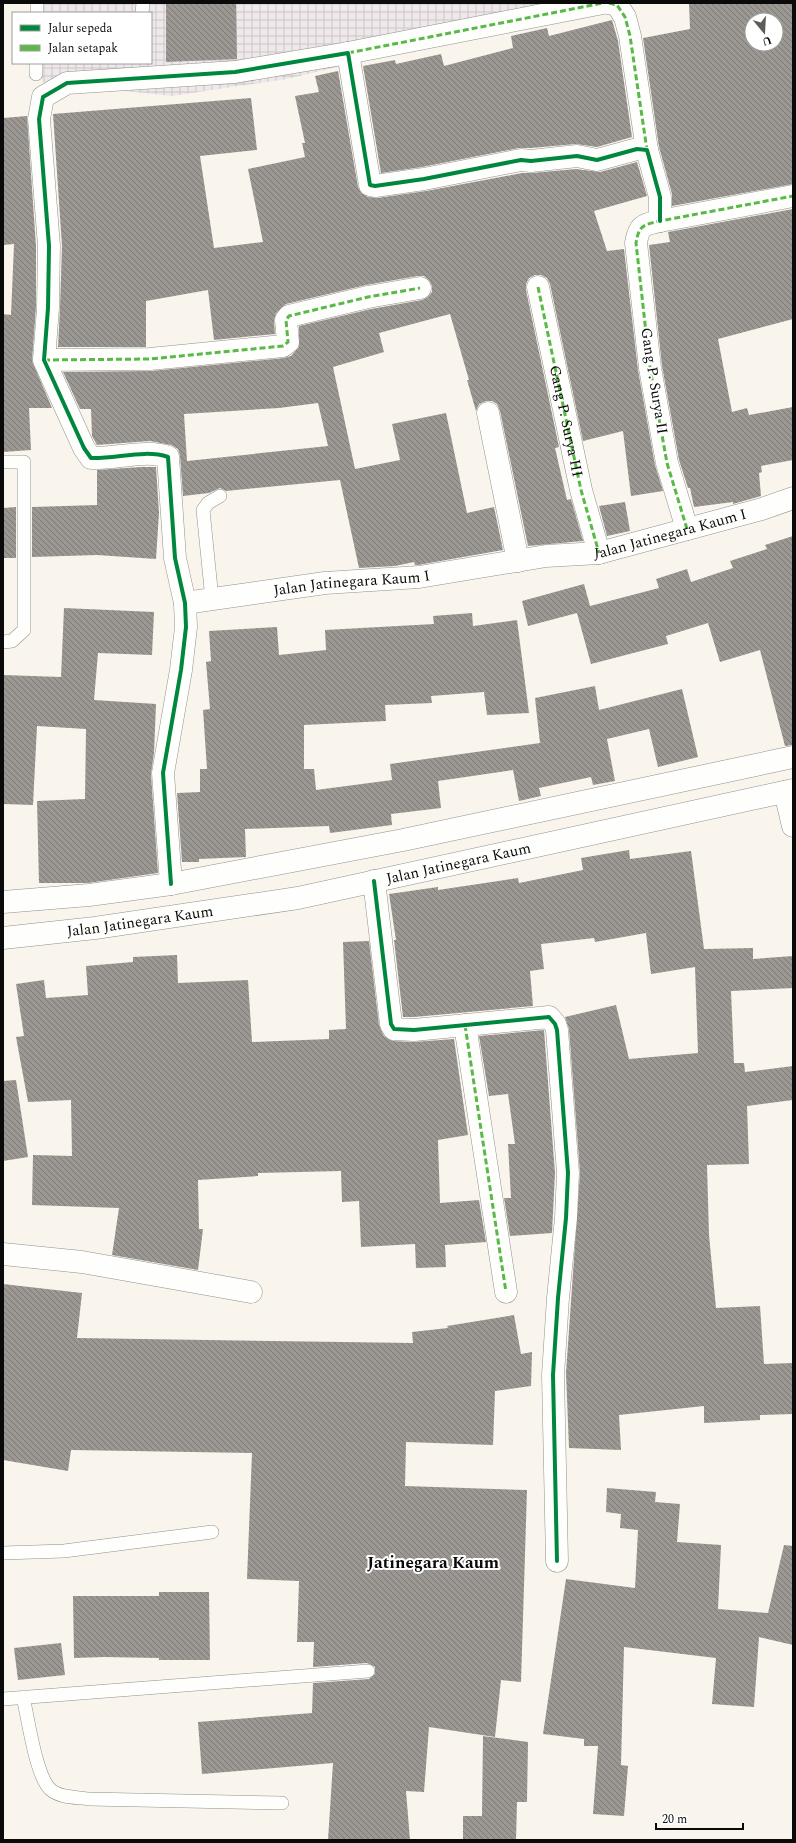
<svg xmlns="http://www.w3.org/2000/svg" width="796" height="1843" viewBox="0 0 796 1843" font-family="Spectral,serif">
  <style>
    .industrial { fill: url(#industrial-grid) }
    .building { fill: url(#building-back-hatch); fill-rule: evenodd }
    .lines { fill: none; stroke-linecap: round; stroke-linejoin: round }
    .service-casing { stroke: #92908c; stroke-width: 14 }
    .minor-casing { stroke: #92908c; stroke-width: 23 }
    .tertiary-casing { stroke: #92908c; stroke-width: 23 }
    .service { stroke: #fefefc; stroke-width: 13 }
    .minor { stroke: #fefefc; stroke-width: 22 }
    .tertiary { stroke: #fefefc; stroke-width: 22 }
    .quiet { stroke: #58b947; stroke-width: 3; stroke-dasharray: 6 3; stroke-linecap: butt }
    .cycleway-casing { stroke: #fff; stroke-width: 6 }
    .cycleway { stroke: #00873e; stroke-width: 4 }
    .labels { text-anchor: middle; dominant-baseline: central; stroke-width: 4; stroke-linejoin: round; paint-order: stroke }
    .street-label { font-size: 15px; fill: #0a0a0a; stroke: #fff }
    .quarter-label { font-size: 17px; font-weight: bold; fill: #0a0a0a; stroke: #fff }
  </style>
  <defs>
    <pattern id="industrial-grid" width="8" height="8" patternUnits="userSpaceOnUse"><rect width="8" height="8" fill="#efe8eb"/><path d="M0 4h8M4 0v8" fill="none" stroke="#ccc6c8"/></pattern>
    <pattern id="building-back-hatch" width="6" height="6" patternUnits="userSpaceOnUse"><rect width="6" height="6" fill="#9b9893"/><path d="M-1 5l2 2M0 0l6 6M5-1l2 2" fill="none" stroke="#7d7a76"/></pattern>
  </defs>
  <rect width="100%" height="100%" fill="#f9f5ed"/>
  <path class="industrial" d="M 35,3 L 545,3 L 543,18 L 287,79 L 172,96 L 42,82 L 41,63 L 151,63 L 151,13 L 36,13 Z"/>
  <path class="building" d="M 166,3 L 236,3 L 237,59 L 166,62 Z
    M 689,3 L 793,3 L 793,184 L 672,206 L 672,194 L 659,147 L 643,38 L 690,29 ZM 752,20 L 776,20 L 776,44 L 752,44 Z
    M 612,20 L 618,41 L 632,137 L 597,147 L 576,144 L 531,148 L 519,148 L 422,167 L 381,173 L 363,66 L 395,60 L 396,64 L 441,54 L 444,66 L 513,48 L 511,36 L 547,28 L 549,36 Z
    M 338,71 L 358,187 L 361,193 L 368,197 L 377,198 L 426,191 L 522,173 L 532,173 L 576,169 L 600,172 L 637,162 L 647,196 L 594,211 L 607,251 L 624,249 L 638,370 L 655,465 L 663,491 L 631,496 L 623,431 L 583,441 L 550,284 L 547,278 L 541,275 L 535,275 L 529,278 L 526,284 L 526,290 L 559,447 L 555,448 L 567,500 L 571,499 L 583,541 L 528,546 L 500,411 L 497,404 L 492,401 L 486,401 L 479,404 L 476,411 L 467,380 L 469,380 L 450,314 L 379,333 L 384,352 L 333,367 L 355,469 L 400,460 L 392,424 L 446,413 L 467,513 L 494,507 L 503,550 L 418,565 L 415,565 L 414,562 L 395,566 L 359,568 L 340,480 L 226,491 L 220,488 L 209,493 L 183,496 L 180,456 L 178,449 L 171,445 L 150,441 L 97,445 L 92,436 L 91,409 L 80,409 L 63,372 L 151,371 L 284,358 L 291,356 L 299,347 L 299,326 L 371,309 L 422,300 L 428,297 L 432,292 L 432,286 L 429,280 L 424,276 L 418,276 L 366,285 L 286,304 L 276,313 L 274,321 L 275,334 L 214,340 L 208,290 L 146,301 L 146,347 L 58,347 L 60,308 L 62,246 L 53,114 L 251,98 L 257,150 L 200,156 L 214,248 L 263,242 L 248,169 L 305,157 L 302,143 L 305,143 L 295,96 L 319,92 L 315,76 ZM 318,403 L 328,446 L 187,461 L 184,414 L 279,408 Z
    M 27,116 L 36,246 L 36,307 L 32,361 L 52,408 L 29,408 L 31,450 L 3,452 L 3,314 L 11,315 L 14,244 L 3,245 L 3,118 Z
    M 793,209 L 793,319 L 718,339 L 732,412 L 747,408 L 749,415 L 793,407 L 793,460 L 761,466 L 762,472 L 759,473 L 761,496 L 733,504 L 733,502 L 694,507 L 690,488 L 688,488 L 679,460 L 662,366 L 649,245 L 670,242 L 668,232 Z
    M 141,467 L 156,467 L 159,513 L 156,559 L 97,555 L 32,557 L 32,507 L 97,505 L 97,470 Z
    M 625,502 L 630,531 L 607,536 L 599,506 Z
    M 16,507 L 16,558 L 3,558 L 3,508 Z
    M 793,536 L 793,745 L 785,746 L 760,650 L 720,662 L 708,623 L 666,636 L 668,644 L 591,664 L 577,613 L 528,626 L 522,601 L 584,584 L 590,606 L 659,588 L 656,579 L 687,569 L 691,582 L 733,568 L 730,561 L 767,549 L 765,545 Z
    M 64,608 L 154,612 L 152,655 L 98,653 L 94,700 L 156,704 L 154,753 L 151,774 L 158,873 L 88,883 L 39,883 L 37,801 L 85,799 L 86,729 L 37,726 L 33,805 L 3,804 L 3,675 L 61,677 Z
    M 472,613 L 473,626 L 517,620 L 529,713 L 487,715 L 484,692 L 431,696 L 432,703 L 385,705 L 386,721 L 304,725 L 304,769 L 314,769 L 316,790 L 392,780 L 390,764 L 540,743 L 535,698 L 595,686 L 599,710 L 682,689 L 698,757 L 658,767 L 649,729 L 607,739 L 615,781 L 593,785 L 591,777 L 539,788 L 541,796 L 519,801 L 513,770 L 438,781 L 441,808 L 391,814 L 392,825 L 330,833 L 329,826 L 245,829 L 246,857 L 199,859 L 199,862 L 182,862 L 177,793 L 200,792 L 200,769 L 207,769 L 203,710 L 210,709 L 206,662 L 211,661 L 209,631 L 277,627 L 279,655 L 326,650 L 325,630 L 434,624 L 433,616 Z
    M 629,850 L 630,859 L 691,851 L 704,949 L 753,948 L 753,959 L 793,956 L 793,988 L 731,991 L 734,1063 L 744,1063 L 745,1072 L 793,1066 L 793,1100 L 747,1106 L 749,1164 L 707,1165 L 709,1235 L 716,1308 L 760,1306 L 764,1364 L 793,1363 L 793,1414 L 760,1415 L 760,1420 L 704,1423 L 704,1406 L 619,1415 L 621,1450 L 569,1448 L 566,1373 L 580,1173 L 569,1029 L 565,1017 L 616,1005 L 629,1059 L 698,1053 L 695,967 L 651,974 L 646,933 L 595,942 L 594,938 L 541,944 L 544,969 L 530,971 L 533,1006 L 414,1017 L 403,1017 L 394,940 L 396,940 L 389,894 L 438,887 L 438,890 L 518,878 L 519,883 L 583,870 L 581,858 Z
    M 369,941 L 379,1025 L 384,1036 L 393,1041 L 413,1042 L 454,1039 L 468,1135 L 438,1140 L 440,1203 L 479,1200 L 486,1242 L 445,1245 L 446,1267 L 416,1268 L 415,1244 L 361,1247 L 359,1201 L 342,1202 L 341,1171 L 258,1173 L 258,1176 L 198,1180 L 199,1229 L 203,1229 L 198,1270 L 112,1255 L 119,1208 L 32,1205 L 33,1155 L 72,1156 L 71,1100 L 28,1102 L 16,1037 L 24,1036 L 16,984 L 44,980 L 46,998 L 88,995 L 86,966 L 133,962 L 133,957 L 177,955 L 178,983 L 248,980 L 252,1042 L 329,1039 L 329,1030 L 346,1029 L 343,942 Z
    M 544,1030 L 555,1173 L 552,1233 L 510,1236 L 504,1198 L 511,1198 L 508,1144 L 515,1144 L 508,1094 L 489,1096 L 479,1036 Z
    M 16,1080 L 28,1157 L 3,1161 L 3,1081 Z
    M 3,1284 L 82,1293 L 77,1338 L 413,1343 L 412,1332 L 448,1328 L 447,1326 L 514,1315 L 521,1354 L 532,1352 L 531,1386 L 495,1391 L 493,1445 L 406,1442 L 405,1486 L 527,1490 L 521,1682 L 501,1680 L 495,1737 L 429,1727 L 424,1792 L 406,1791 L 410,1840 L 328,1840 L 333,1763 L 202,1774 L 198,1722 L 312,1713 L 313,1683 L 369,1679 L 375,1674 L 375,1667 L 367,1663 L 313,1667 L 314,1642 L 297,1642 L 299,1581 L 247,1579 L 252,1453 L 71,1450 L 68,1471 L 3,1460 Z
    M 607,1488 L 656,1492 L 655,1502 L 680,1504 L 677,1542 L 721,1545 L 718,1609 L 768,1613 L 784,1545 L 793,1546 L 793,1645 L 759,1637 L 754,1707 L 712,1704 L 716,1658 L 624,1647 L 621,1765 L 628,1766 L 624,1816 L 593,1814 L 598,1746 L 584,1746 L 584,1739 L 543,1734 L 566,1579 L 635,1588 L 638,1530 L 620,1528 L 621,1514 L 606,1512 Z
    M 159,1592 L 209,1592 L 210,1660 L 159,1660 L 159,1658 L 104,1657 L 74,1658 L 73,1596 L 159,1596 Z
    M 61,1643 L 65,1675 L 18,1680 L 14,1648 Z
    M 483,1736 L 528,1742 L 527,1802 L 517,1802 L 516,1840 L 463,1840 L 463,1816 L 482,1816 Z"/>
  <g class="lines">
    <g class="service-casing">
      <path id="service" d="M 37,13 L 37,3
        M 142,13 L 143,3
        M 36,74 L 36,63
        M 3,462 L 24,462 L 24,630 L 12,641 L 3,642
        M 212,599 L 203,510 L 208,503 L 220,496
        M 3,1553 L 64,1551 L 212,1532
        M 23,1697 C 28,1718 36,1776 50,1789 C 59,1798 77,1797 89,1799 L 282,1803
        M 3,1699 L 368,1671"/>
    </g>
    <g class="minor-casing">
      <g id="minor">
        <path d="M 609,3 L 617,5 L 625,17 L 630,36 L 647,150"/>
        <path d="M 348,53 L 603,3"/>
        <path id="s1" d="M 538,287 L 581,490 L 599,553"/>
        <path d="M 44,360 L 150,359 L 283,346 L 288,342 L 286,320 L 289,316 L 368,297 L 420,288"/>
        <path d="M 488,413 L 518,561"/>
        <path d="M 687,529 L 667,463 L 650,368 L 636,243 C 639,225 643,225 660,221 L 793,196"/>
        <path id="s2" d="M 185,603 L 325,583 L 419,577 L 546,556 L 599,553 L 762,509 L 793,498"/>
        <path d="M 785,792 L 793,826"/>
        <path d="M 374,881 L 391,1024 L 394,1029 L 414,1030 L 549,1017 L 555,1024 L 557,1030 L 568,1173 L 566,1218 L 558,1298 L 553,1375 L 557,1561"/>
        <path d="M 171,884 L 163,773 L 181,670 L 186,627 L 185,603 L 175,558 L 168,457 C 145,449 116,459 91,458 L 84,448 L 44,360 L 48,308 L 49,246 L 39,119 L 43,97 L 67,83 L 235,72 L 348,53 L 370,185 L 375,186 L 424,179 L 521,160 L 531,161 L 577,156 L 597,160 L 637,149 L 647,150 L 660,197 L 660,221"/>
        <path d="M 465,1025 L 506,1292"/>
        <path d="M 3,1254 L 82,1262 L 251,1292"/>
      </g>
    </g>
    <g class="tertiary-casing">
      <g id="tertiary">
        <path d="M 3,902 L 89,895 L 171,884 L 403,840 L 793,757"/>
        <path id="s3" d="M 3,938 L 95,928 L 298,898 L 793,790"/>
      </g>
    </g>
    <use href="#service" class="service"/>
    <use href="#minor" class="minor"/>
    <use href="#tertiary" class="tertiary"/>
    <path class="quiet" d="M 609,3 L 617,5 L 625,17 L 630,36 L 647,150
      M 348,53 L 603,3
      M 538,287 L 581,490 L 599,553
      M 44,360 L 150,359 L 283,346 L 288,342 L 286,320 L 289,316 L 368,297 L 420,288
      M 687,529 L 667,463 L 650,368 L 636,243 C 639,225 643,225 660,221 L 793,196
      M 465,1025 L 506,1292"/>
    <g class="cycleway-casing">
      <path id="cycleway" d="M 374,881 L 391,1024 L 394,1029 L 414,1030 L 549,1017 L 555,1024 L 557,1030 L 568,1173 L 566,1218 L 558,1298 L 553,1375 L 557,1561
        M 171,884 L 163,773 L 181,670 L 186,627 L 185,603 L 175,558 L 168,457 C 145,449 116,459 91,458 L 84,448 L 44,360 L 48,308 L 49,246 L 39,119 L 43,97 L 67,83 L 235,72 L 348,53 L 370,185 L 375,186 L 424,179 L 521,160 L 531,161 L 577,156 L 597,160 L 637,149 L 647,150 L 660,197 L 660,221"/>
    </g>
    <use href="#cycleway" class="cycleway"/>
  </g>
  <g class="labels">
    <g class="street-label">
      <text transform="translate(654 381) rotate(81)">Gang P. Surya II</text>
      <text stroke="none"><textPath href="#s1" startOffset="137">Gang P. Surya III</textPath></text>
      <text stroke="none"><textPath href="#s2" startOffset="491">Jalan Jatinegara Kaum I</textPath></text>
      <text stroke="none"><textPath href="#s2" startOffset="168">Jalan Jatinegara Kaum I</textPath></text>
      <text stroke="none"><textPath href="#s3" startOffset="462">Jalan Jatinegara Kaum</textPath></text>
      <text stroke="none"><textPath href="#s3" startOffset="138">Jalan Jatinegara Kaum</textPath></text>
    </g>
    <g class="quarter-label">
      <text x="433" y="1563">Jatinegara Kaum</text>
    </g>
  </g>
  <rect width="796" height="1843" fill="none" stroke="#0a0a0a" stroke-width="8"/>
  <rect x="12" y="12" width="140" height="52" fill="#ffffff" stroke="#9d9d9d"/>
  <rect x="20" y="25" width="20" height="6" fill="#00873e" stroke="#9d9d9d"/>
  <text x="48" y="32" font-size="12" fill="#0a0a0a">Jalur sepeda</text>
  <rect x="20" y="45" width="20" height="6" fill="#58b947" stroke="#9d9d9d"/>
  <text x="48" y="52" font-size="12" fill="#0a0a0a">Jalan setapak</text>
  <g transform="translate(764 32) rotate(162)"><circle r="19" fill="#ffffff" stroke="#9d9d9d"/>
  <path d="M0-3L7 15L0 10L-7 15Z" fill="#5e5c59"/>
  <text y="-6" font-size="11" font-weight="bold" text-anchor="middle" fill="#0a0a0a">U</text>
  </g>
  <path d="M656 1823v6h87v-6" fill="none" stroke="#0a0a0a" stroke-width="2"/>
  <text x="662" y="1823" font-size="12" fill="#0a0a0a" stroke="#ffffff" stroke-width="3" paint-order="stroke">20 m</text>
</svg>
